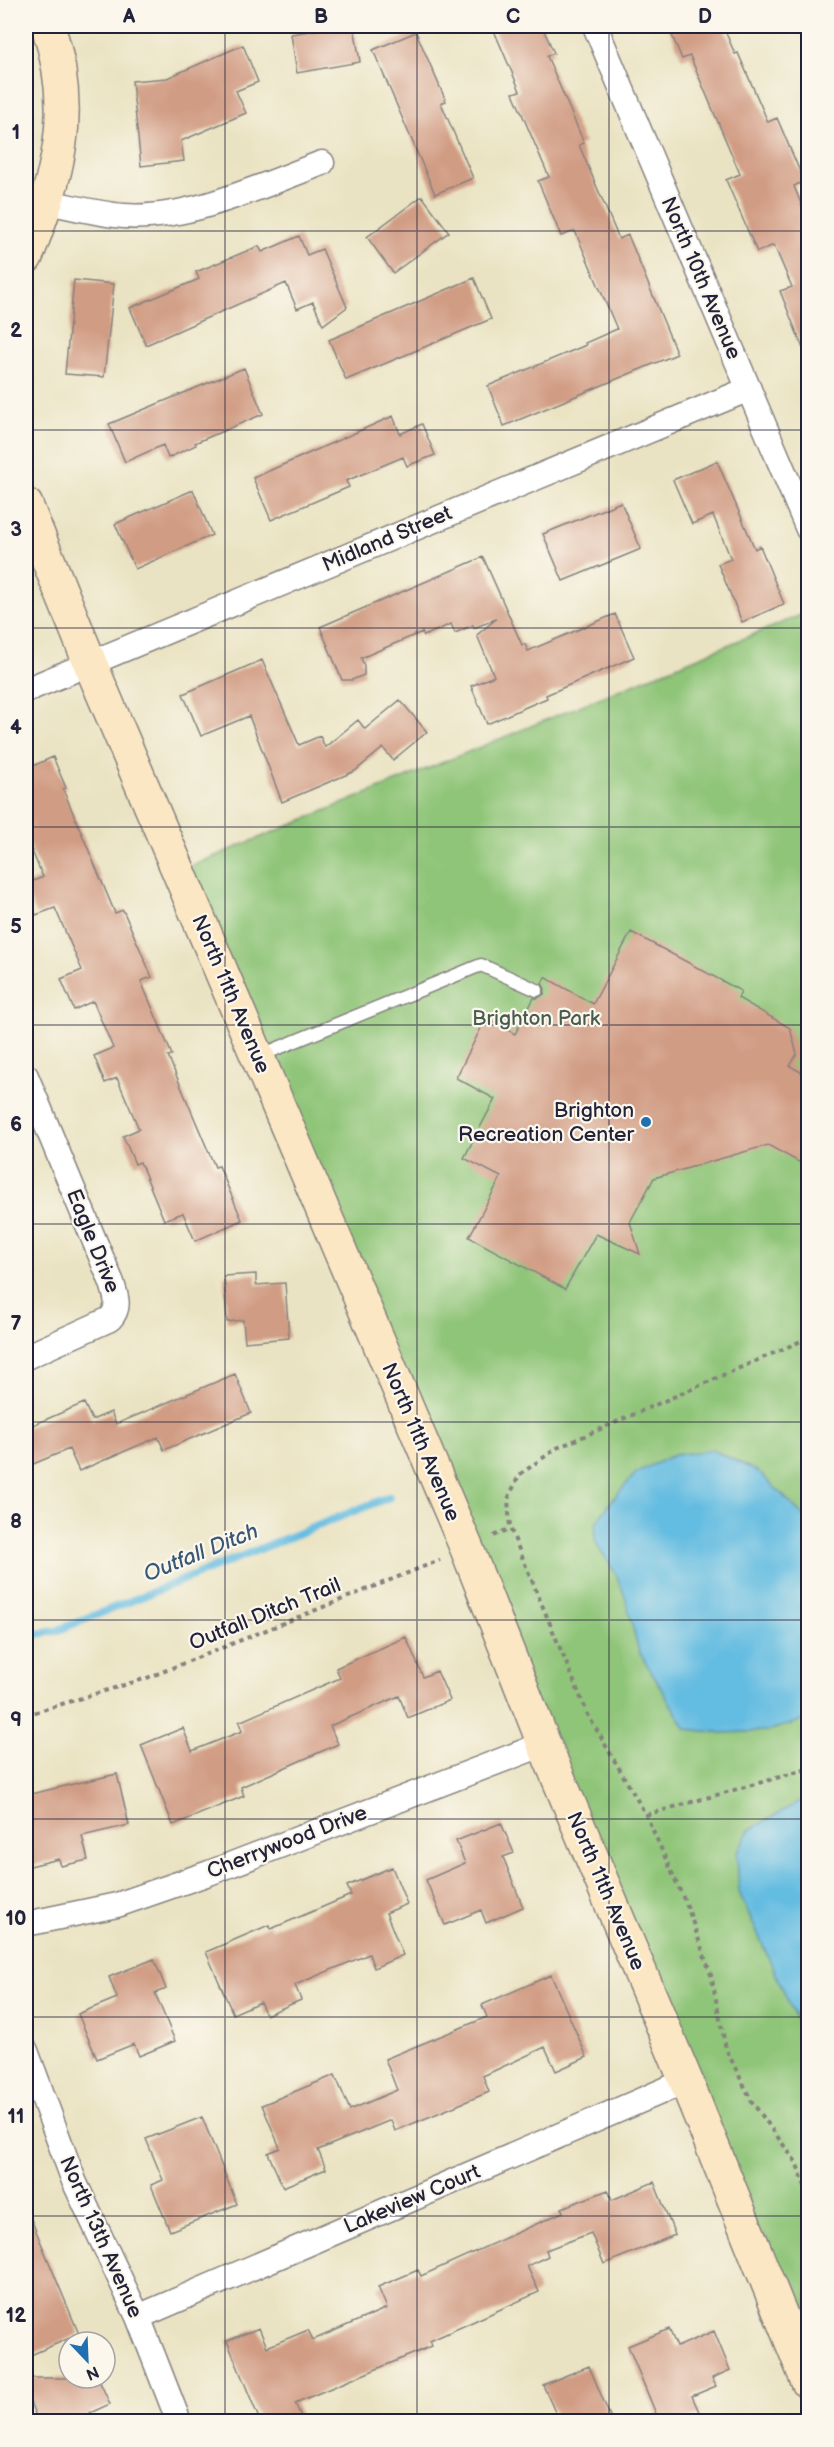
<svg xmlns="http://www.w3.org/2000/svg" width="834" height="2447" viewBox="0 0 834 2447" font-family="'Balsamiq Sans',sans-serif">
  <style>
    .green { fill: #8fc578; stroke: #58745a; stroke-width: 1.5 }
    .water { fill: #63bce1; stroke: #426f8e; stroke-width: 1.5 }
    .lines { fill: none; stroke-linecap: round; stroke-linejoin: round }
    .stream { stroke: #63bce1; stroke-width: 8 }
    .building { fill: #d19c84 }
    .lane-casing { stroke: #86827f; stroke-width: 15 }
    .street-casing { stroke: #86827f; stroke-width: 27 }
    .secondary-casing { stroke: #86827f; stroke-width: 36 }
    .path { stroke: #86827f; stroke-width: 4; stroke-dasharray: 4.5 4.5; stroke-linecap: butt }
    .lane { stroke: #fff; stroke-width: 12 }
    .street { stroke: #fff; stroke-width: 24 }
    .secondary { stroke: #fbe7c3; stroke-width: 33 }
    .grid { fill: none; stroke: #22223b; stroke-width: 1.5; stroke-opacity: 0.55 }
    .poi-dot { fill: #1f6fb2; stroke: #fbf7ec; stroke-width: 2 }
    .labels { text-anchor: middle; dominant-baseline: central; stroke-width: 4.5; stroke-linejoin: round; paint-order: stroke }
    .street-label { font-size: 21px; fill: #22223b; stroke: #fbf7ec }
    .park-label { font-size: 21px; fill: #485b50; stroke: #fbf7ec }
    .poi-label { font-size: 21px; fill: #22223b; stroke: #fbf7ec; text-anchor: end }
    .water-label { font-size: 22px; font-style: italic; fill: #395875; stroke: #fbf7ec }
    .neatline { fill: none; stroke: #22223b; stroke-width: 2 }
    .grid-label { font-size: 20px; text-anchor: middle; font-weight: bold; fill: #22223b }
  </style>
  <rect width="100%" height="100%" fill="#fbf7ec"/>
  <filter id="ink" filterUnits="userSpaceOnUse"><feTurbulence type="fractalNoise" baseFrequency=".0167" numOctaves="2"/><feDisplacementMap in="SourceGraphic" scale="12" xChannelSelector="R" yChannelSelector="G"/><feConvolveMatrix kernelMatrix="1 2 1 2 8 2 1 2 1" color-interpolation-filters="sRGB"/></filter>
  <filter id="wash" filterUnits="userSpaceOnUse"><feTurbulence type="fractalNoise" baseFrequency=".008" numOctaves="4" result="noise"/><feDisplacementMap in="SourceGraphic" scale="24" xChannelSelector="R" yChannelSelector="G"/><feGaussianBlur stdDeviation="1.35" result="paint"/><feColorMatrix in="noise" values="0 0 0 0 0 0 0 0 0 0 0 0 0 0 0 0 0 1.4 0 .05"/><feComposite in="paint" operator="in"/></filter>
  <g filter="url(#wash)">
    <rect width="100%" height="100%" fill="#eae3c3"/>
    <path class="green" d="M 808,612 L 808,2361 L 179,871 Z"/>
    <path class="water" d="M 713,1450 L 759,1472 L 808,1520 L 808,1719 L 767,1731 L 723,1733 L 686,1729 L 639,1652 L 625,1596 L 616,1574 L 595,1541 L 596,1523 L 613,1499 L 637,1472 L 674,1455 Z
      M 802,1800 L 808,1800 L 808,2035 L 796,2019 L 739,1892 L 737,1854 L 749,1830 Z"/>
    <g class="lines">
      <path class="stream" d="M 26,1636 L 56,1631 L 389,1497"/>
    </g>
    <g id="blocks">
      <path class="building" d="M 340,26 L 354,26 L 360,62 L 297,73 L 291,34 Z
        M 492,26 L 542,26 L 554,53 L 547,56 L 584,143 L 579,145 L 619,239 L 628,235 L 677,354 L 504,426 L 488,386 L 586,345 L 585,343 L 617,329 L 575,231 L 561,236 L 538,181 L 549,177 L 513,93 L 520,91 Z
        M 668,26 L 723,26 L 735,54 L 738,53 L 768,122 L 777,118 L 804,181 L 794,186 L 808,221 L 808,361 L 780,291 L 792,287 L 774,245 L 757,252 L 726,180 L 740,174 L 690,56 L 682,59 Z
        M 416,32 L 446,101 L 441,103 L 473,178 L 435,194 L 373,50 Z
        M 243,45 L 258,82 L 236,91 L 246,113 L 181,141 L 184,161 L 141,166 L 132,81 L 167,78 Z
        M 422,196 L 449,232 L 393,273 L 367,237 Z
        M 299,236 L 307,255 L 322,249 L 347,307 L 323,325 L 313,302 L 297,309 L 286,283 L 146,345 L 130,308 L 199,279 L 196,272 L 259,246 L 262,252 Z
        M 474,278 L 491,319 L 346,380 L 329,340 Z
        M 74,280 L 114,284 L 104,377 L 65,374 Z
        M 244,368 L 263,414 L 195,443 L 196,445 L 168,458 L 163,445 L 125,462 L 109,424 Z
        M 393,416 L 400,434 L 422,424 L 435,455 L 407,466 L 403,457 L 346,481 L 349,487 L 271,520 L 253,478 Z
        M 717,461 L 755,549 L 760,546 L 784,604 L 742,622 L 718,564 L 731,559 L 713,515 L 692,524 L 673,480 Z
        M 193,490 L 212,535 L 135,569 L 115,524 Z
        M 621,502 L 641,549 L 563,581 L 543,534 Z
        M 483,557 L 522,645 L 525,644 L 528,651 L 615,614 L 634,657 L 546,695 L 547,698 L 487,724 L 471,686 L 494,676 L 477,635 L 496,619 L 474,628 L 473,625 L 455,633 L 451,624 L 424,636 L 422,632 L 361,658 L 364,666 L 364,675 L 352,680 L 342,680 L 320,627 Z
        M 262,660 L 299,745 L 320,736 L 325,747 L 358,720 L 365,729 L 400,700 L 427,732 L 393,760 L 383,748 L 355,771 L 282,802 L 249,716 L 201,736 L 183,694 Z
        M 53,757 L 66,788 L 63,789 L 115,913 L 123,910 L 152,977 L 141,981 L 172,1055 L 168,1056 L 215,1167 L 219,1166 L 242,1220 L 195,1241 L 183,1213 L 164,1220 L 140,1162 L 135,1164 L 123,1136 L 139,1129 L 117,1078 L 105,1083 L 94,1056 L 113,1048 L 93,1001 L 74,1010 L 61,979 L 82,970 L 55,908 L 36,915 L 26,890 L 26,884 L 43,877 L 26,837 L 26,769 Z
        M 631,932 L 741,991 L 738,998 L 790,1028 L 797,1054 L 790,1066 L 808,1076 L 808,1167 L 768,1145 L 654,1178 L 630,1222 L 640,1254 L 596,1234 L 565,1289 L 469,1237 L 501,1177 L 464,1158 L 495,1099 L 456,1078 L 486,1018 L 515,1034 L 534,998 L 538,998 L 544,994 L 545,989 L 542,983 L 545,977 L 593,1004 Z
        M 256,1274 L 256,1285 L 285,1283 L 289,1338 L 245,1342 L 243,1320 L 227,1322 L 224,1276 Z
        M 235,1374 L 251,1413 L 164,1450 L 158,1437 L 79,1471 L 69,1449 L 26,1467 L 26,1428 L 84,1403 L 92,1420 L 111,1412 L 116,1424 Z
        M 406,1637 L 423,1677 L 437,1671 L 450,1700 L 408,1718 L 399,1696 L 330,1726 L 338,1744 L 241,1787 L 244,1796 L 173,1825 L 141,1745 L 183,1728 L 192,1751 L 242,1731 L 239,1722 L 340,1678 L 336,1668 Z
        M 117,1774 L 129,1825 L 82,1836 L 88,1860 L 61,1866 L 59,1859 L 26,1867 L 26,1795 Z
        M 501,1823 L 514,1853 L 503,1857 L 523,1907 L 486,1923 L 481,1910 L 445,1925 L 426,1880 L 465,1863 L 456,1841 Z
        M 392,1867 L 407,1904 L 386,1913 L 403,1955 L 374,1968 L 369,1954 L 295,1985 L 301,2000 L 266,2015 L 260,2002 L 233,2014 L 206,1952 L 269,1925 L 271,1929 L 351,1895 L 347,1886 Z
        M 154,1959 L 166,1989 L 155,1993 L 175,2041 L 139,2056 L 134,2044 L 97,2059 L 78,2014 L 117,1998 L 109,1977 Z
        M 551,1975 L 587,2057 L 556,2071 L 545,2047 L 483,2076 L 489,2092 L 395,2131 L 391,2120 L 318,2150 L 326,2169 L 283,2187 L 268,2153 L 280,2148 L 262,2105 L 335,2075 L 350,2110 L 397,2090 L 385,2059 L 487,2017 L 482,2005 Z
        M 202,2117 L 237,2204 L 170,2231 L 151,2185 L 163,2180 L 146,2139 Z
        M 654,2182 L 675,2235 L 604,2264 L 591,2233 L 546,2250 L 548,2256 L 527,2266 L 539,2292 L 430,2341 L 432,2346 L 295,2403 L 303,2421 L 260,2421 L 227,2341 L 259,2328 L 267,2347 L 308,2330 L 313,2340 L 387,2308 L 378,2287 L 418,2270 L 421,2276 L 563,2212 L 562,2208 L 608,2190 L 612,2200 Z
        M 26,2207 L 79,2334 L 26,2357 Z
        M 669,2329 L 677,2347 L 714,2331 L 730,2370 L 712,2378 L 716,2386 L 692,2396 L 700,2414 L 681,2421 L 659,2421 L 628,2346 Z
        M 589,2366 L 612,2421 L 559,2421 L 543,2385 Z
        M 26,2378 L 98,2378 L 110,2404 L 90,2413 L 93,2421 L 38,2421 L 26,2393 Z"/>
    </g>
  </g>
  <g filter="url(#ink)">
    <use href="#blocks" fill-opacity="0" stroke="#86827f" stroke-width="1.5"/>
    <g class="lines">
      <g class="lane-casing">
        <path id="lane" d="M 259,1056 L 481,965 L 537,990"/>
      </g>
      <g class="street-casing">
        <path id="street" d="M 595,26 L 808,529
          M 47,202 C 73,207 98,214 124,216 C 187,221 263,185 322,163
          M 26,690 L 749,389
          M 26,1076 L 112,1283 C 116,1297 121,1307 110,1319 L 26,1357
          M 26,1924 L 117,1905 L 209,1873 L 544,1744
          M 26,2051 L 74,2181 L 138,2317 L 179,2422
          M 138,2317 L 686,2081"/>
      </g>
      <g class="secondary-casing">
        <path id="secondary" d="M 26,257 C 58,175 77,113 48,26
          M 26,505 L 90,663 L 467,1549 L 544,1744 L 686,2081 L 808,2382"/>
      </g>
      <path class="path" d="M 808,1338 L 557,1448 L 519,1475 L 508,1499 L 510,1528 L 588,1715 L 646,1815 L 687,1906 L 711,1975 L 726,2049 L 752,2102 L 796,2162 L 808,2194
        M 494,1536 L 510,1528
        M 26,1715 L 147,1678 L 440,1560
        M 646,1815 L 808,1769"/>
      <use href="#lane" class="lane"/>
      <use href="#street" class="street"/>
      <use href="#secondary" class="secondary"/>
    </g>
  </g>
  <path class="grid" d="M 225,26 L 225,2422M 417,26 L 417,2422M 609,26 L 609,2422M 26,231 L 808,231M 26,430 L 808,430M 26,628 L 808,628M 26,827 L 808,827M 26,1025 L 808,1025M 26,1224 L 808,1224M 26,1422 L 808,1422M 26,1620 L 808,1620M 26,1819 L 808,1819M 26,2017 L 808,2017M 26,2216 L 808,2216"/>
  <circle class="poi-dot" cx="646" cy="1122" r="6"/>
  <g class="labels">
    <g class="street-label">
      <text transform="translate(701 278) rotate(67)">North 10th Avenue</text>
      <text transform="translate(387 539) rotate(-23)">Midland Street</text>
      <text transform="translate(231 994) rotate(67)">North 11th Avenue</text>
      <text transform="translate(93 1241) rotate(68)">Eagle Drive</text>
      <text transform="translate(421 1442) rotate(67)">North 11th Avenue</text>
      <text transform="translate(265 1614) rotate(-22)">Outfall Ditch Trail</text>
      <text transform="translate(287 1842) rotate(-21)">Cherrywood Drive</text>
      <text transform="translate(606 1891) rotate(67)">North 11th Avenue</text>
      <text transform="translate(412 2199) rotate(-23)">Lakeview Court</text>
      <text transform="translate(101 2237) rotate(66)">North 13th Avenue</text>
    </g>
    <g class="park-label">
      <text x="536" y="1018">Brighton Park</text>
    </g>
    <g class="poi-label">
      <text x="634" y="1110">Brighton<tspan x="634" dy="24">Recreation Center</tspan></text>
    </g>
    <g class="water-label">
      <text transform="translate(201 1553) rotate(-22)">Outfall Ditch</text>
    </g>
  </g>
  <rect width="834" height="2447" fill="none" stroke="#fbf7ec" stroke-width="66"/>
  <g transform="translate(87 2360) rotate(157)"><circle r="28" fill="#fbf7ec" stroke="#a4a2a5" stroke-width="1.5"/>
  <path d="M0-4.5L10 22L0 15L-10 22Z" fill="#1f6fb2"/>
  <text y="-9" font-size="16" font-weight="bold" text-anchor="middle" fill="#22223b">N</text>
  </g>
  <rect x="33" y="33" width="768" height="2381" class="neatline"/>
  <g class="grid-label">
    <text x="129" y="23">A</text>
    <text x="321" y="23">B</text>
    <text x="513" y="23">C</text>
    <text x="705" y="23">D</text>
    <text x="16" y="139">1</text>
    <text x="16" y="337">2</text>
    <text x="16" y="536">3</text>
    <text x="16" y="734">4</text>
    <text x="16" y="933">5</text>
    <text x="16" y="1131">6</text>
    <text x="16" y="1330">7</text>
    <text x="16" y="1528">8</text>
    <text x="16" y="1726">9</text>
    <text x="16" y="1925">10</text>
    <text x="16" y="2123">11</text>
    <text x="16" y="2322">12</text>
  </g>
</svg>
